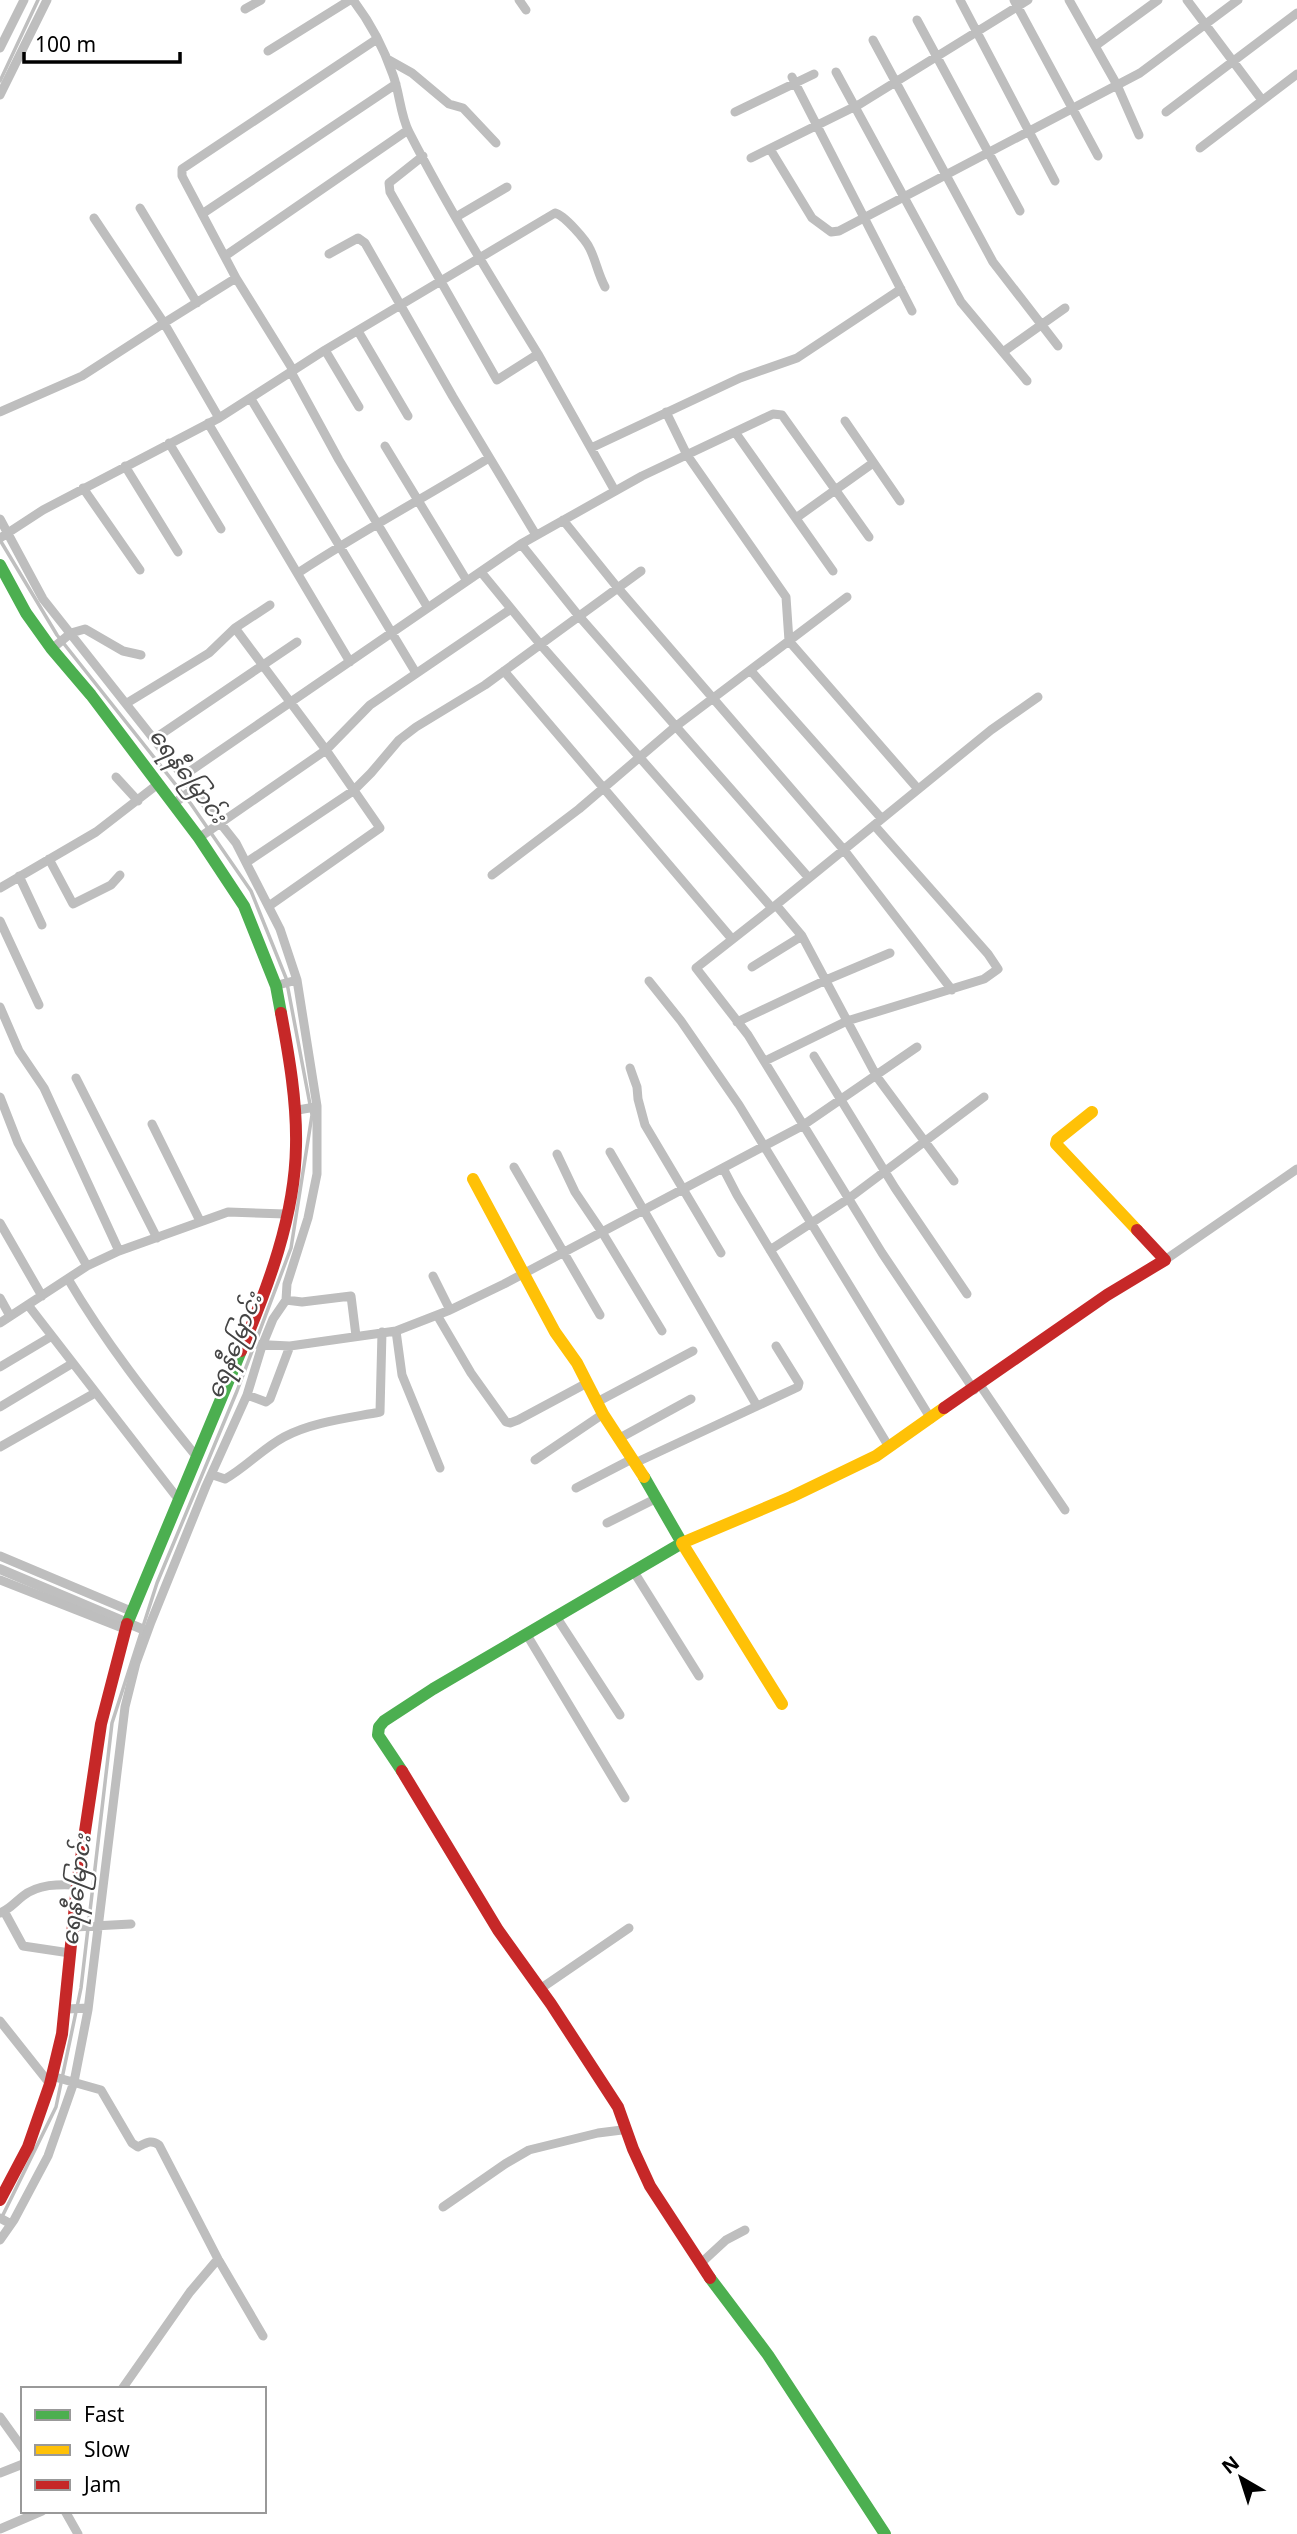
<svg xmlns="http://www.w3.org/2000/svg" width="1297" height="2534" viewBox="0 0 1297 2534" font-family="'Noto Sans','Noto Sans Myanmar',sans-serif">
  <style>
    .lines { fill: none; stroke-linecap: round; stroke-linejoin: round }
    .stream { stroke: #bfbfbf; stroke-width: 3.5 }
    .canal { stroke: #bfbfbf; stroke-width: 10 }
    .street { stroke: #bebebe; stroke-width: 9 }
    .fast { stroke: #4caf50; stroke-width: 12 }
    .slow { stroke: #ffc107; stroke-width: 12 }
    .jam { stroke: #c62828; stroke-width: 12 }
    .labels { text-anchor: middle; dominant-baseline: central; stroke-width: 5; stroke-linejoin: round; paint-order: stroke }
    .water-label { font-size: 23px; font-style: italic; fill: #444; stroke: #fff }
  </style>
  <rect width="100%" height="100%" fill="#fff"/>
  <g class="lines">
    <path class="stream" d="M 0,81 L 38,0
      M 0,540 L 57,635 L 191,804 L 251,891 L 286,978 L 312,1115 L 291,1248 L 237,1391 L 157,1583 L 112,1723 L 81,1988 L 56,2107 L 1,2219"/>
    <path class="canal" d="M 0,1569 L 142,1629"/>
    <path class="street" d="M 353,0 C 370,22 384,49 393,75 C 400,94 400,114 409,132 C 448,208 493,281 538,354 L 497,380 L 390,192 L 389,183 L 423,156
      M 519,0 L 526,10
      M 960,0 L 1055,181
      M 1014,0 L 1098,156
      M 1069,0 L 1117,85 L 1139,135
      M 1187,0 L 1262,100
      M 245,9 L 261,0
      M 917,20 L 1020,211
      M 873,40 L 993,262 L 1058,346
      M 1095,46 L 1158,0
      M 0,48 L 24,0
      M 268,51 L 350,0
      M 387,59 L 412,73 L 449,104 L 463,108 L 496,143
      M 836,72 L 961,302 L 1027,381
      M 792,77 L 912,311
      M 0,95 L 47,0
      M 735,112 L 814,74
      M 1166,112 L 1297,13
      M 1200,148 L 1297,74
      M 770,149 L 812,218 L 831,232 L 839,231 L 1140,73 L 1238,0
      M 751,158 L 860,104 L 1028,0
      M 140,208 L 197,303
      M 202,214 L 396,84
      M 456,217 L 507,187
      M 329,254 L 358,238 L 365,243 L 453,397 L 536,535
      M 225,256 L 408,130
      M 236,278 L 182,176 L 182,169 L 377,39
      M 358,331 L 408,416
      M 325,350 L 359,407
      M 1003,352 L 1065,308
      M 538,354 L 615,491
      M 291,372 L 339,460 L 428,608
      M 251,399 L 416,673
      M 0,412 L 82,376 L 164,323 L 94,218
      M 666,412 L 687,455 L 786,597 L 789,641 L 918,789
      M 219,418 L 164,323 L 236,278 L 293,370
      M 845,421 L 900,501
      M 208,423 L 350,662
      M 735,432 L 833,571
      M 169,443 L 221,529
      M 385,446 L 467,581
      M 591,448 L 740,378 L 797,358 L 901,289
      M 125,466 L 178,552
      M 83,488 L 140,570
      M 796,518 L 873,463
      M 0,519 L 43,599 L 236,843 L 280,929 L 297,980 L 278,985
      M 563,520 L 617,587 L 844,850 L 952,990
      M 0,538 L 43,510 L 219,418 L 325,350 L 555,213 C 564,215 586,240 590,249 C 596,261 598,274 605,287
      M 521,544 L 578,615 L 809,878
      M 481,572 L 540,644 L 772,908
      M 298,573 C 360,532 426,497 489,458
      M 235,628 L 326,750 L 380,828 L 269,906
      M 54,647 L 71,633 L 85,629 L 123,651 L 141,655
      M 504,671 L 732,939
      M 751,671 L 882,819
      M 127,703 L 209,653 L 235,628 L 270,605
      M 154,739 L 297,642
      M 183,776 L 521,544 L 642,476 L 773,414 L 782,415 L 869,537
      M 116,777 L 138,801
      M 176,802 L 193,789
      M 203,835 L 326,750 L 370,705 L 511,609
      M 49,859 L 73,904 L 111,885 L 120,875
      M 247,862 L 353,791 L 371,773 L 399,740 L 416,727 L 485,685 L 641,571
      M 492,875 L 579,809 L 675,727 L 847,597
      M 19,876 L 42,925
      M 0,888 L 96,832 L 158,784
      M 776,905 L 696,968 L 748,1035 L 882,1253 L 974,1390
      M 0,921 L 39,1005
      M 752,967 L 802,936
      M 649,981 L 681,1021 L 739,1105 L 931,1419
      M 0,1007 L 19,1051 L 44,1088 L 119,1251
      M 737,1022 L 826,980 L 890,953
      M 814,1056 L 895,1188 L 967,1294
      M 765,1061 L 847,1021 L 984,979 L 998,969 L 988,954 L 874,825
      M 630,1068 L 637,1087 L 638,1099 L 645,1125 L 721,1253
      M 76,1078 L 157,1238
      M 0,1097 L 18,1143 L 87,1266
      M 298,1110 L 315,1107
      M 152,1124 L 200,1221
      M 610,1152 L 757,1406
      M 557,1154 L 575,1192 L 602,1232 L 662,1331
      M 514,1167 L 600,1315
      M 723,1168 L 737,1195 L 889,1447
      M 954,1181 L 877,1077 L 802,936 L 776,905 L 991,730 L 1038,697
      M 0,1223 L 42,1296
      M 770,1250 L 848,1199 L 984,1097
      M 1165,1260 L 1297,1169
      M 433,1276 L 450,1310
      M 68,1279 C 105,1342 150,1399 196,1456
      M 0,1298 L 10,1316
      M 286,1300 L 302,1302 L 351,1296 L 356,1336
      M 28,1305 L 179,1500
      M 437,1315 L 471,1373 L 506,1422 L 510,1423 L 518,1420 L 587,1383
      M 0,1323 L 87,1266 L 119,1251 L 228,1212 L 286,1214
      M 396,1331 L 402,1375 L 440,1468
      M 248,1344 L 290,1346 L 396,1331 L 450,1310 L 504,1284 L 802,1126 L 917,1047
      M 0,1367 L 52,1336
      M 980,1385 L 1065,1510
      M 247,1395 L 266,1402 L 270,1399 L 290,1346
      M 597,1402 L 693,1351
      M 0,1407 L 73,1363
      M 618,1439 L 691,1399
      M 0,1447 L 95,1393
      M 535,1460 L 603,1414
      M 635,1463 L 798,1387 L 799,1383 L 776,1346
      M 213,1475 L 225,1479 C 245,1468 262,1449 284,1437 C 312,1422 349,1418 380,1412 L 382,1332
      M 576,1488 L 632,1459
      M 607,1523 L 657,1498
      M 0,1556 L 133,1612
      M 634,1572 L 699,1676
      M 0,1580 L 125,1629
      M 557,1618 L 620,1715
      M 527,1635 L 625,1798
      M 4,1911 L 23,1946 L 70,1953
      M 0,1913 C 10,1909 14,1903 23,1896 C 38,1884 59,1884 77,1885
      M 75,1927 L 131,1924
      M 540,1989 L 629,1928
      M 67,2009 L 88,2008
      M 0,2021 L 50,2084
      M 55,2077 L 101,2090 L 132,2143 L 138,2147 C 146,2143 151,2139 159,2145 L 218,2259 L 263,2336
      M 443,2207 L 505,2164 L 529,2150 L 598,2133 L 622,2130
      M 0,2218 L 11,2224
      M 0,2240 L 14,2220 L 48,2156 L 74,2082 L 88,2010 L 125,1707 L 136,1663 L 151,1622 L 206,1486 L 247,1395 L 262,1346 L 273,1319 L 286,1300 L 287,1284 L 308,1218 L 317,1174 L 317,1106 L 297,980
      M 700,2264 L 726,2240 L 745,2230
      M 122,2389 L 190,2292 L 218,2259
      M 0,2417 L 23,2449
      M 0,2473 L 23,2464
      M 65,2511 L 78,2534
      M 0,2529 L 42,2511"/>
    <path class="fast" d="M 0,565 L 26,613 L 51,648 L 91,695 L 199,838 L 244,906 L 276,986 L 281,1013
      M 127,1624 L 241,1351
      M 402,1771 L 378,1735 L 379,1727 L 384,1721 L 433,1689 L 682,1543 L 644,1477
      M 710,2278 L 768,2355 L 885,2534"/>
    <path class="slow" d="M 1092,1112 L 1057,1140 L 1056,1144 L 1137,1230
      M 473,1179 L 555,1332 L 577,1363 L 603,1414 L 644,1477
      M 782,1704 L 682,1543 L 791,1497 L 876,1456 L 944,1408"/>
    <path class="jam" d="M 241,1351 C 268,1287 295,1216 296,1146 C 297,1102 289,1056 281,1013
      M 944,1408 L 1107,1295 L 1165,1260 L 1137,1230
      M 402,1771 L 498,1930 L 551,2004 L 618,2107 L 633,2149 L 650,2186 L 710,2278
      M 0,2200 L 28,2147 L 50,2084 L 62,2034 L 77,1885 L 101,1724 L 127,1624"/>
  </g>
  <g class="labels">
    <g class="water-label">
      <text transform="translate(189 775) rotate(53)">ရေနီမြောင်း</text>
      <text transform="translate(233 1345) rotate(-68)">ရေနီမြောင်း</text>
      <text transform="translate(75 1890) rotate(-83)">ရေနီမြောင်း</text>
    </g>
  </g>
  <rect x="21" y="2387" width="245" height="126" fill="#ffffff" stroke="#999999" stroke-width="2"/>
  <rect x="35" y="2410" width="35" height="10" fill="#4caf50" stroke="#999999" stroke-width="2"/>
  <text x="84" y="2422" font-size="21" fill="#000000">Fast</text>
  <rect x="35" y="2445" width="35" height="10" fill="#ffc107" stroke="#999999" stroke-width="2"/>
  <text x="84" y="2457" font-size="21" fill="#000000">Slow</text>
  <rect x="35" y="2480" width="35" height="10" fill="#c62828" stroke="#999999" stroke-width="2"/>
  <text x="84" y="2492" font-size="21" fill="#000000">Jam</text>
  <g transform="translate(1241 2478) rotate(321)" stroke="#ffffff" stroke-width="5" paint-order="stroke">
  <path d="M0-5L12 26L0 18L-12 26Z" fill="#000000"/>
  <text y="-10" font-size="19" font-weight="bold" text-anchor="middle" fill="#000000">N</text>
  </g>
  <path d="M24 52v10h156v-10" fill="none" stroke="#000000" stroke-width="3.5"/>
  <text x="35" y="52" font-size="21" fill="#000000" stroke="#ffffff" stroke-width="5" paint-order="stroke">100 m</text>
</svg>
